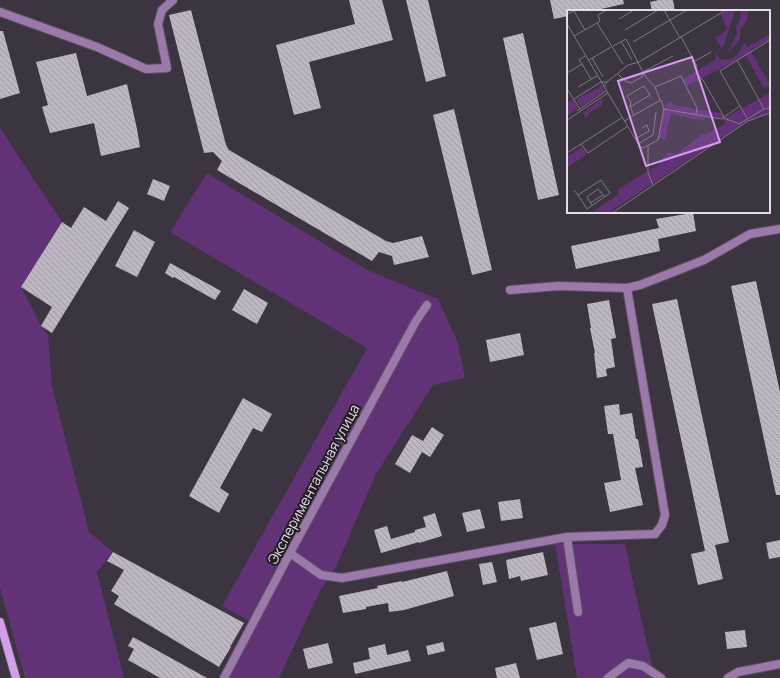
<svg xmlns="http://www.w3.org/2000/svg" width="780" height="678" viewBox="0 0 780 678" font-family="Manrope,sans-serif">
  <style>
    .green { fill: #613376 }
    .building { fill: url(#building-back-hatch) }
    .lines { fill: none; stroke-linecap: round; stroke-linejoin: round }
    .street-casing { stroke: #5a535e; stroke-width: 10 }
    .secondary-casing { stroke: #5a535e; stroke-width: 10 }
    .street { stroke: #9b7aab; stroke-width: 8 }
    .secondary { stroke: #d49eed; stroke-width: 8 }
    .labels { text-anchor: middle; dominant-baseline: central; stroke-width: 4; stroke-linejoin: round; paint-order: stroke }
    .street-label { font-size: 14px; fill: #e4dfe6; stroke: #211d23 }
    .inset-road { fill: none; stroke: #7f7882; stroke-width: 1 }
    .view { fill: #d99af7; fill-opacity: 0.15; stroke: #d99af7; stroke-width: 2 }
    .inset-edge { fill: none; stroke: #e4dfe6; stroke-width: 2 }
  </style>
  <defs>
    <pattern id="building-back-hatch" width="6" height="6" patternUnits="userSpaceOnUse"><rect width="6" height="6" fill="#bfb6c4"/><path d="M-1 5l2 2M0 0l6 6M5-1l2 2" fill="none" stroke="#a099a4"/></pattern>
  </defs>
  <rect width="100%" height="100%" fill="#3c3440"/>
  <path class="green" d="M 0,128 L 62,222 L 21,287 L 41,326 L 48,335 L 52,386 L 89,532 L 113,552 L 97,572 L 124,678 L 25,678 L 0,588 Z
    M 207,173 L 367,270 L 438,299 L 458,343 L 465,378 L 433,385 L 376,474 L 336,567 L 319,593 L 279,678 L 224,678 L 253,623 L 222,606 L 367,348 L 170,232 Z
    M 555,544 L 625,544 L 641,618 L 655,678 L 577,678 Z"/>
  <path class="building" d="M 349,0 L 382,0 L 393,40 L 309,62 L 321,108 L 294,115 L 276,45 L 355,24 Z
    M 406,0 L 428,0 L 446,76 L 426,82 Z
    M 550,0 L 623,0 L 624,4 L 592,11 L 568,11 L 568,16 L 554,19 Z
    M 659,0 L 673,0 L 675,11 L 652,11 L 650,2 Z
    M 191,10 L 226,145 L 229,150 L 386,241 L 393,243 L 422,236 L 429,257 L 394,265 L 392,256 L 379,252 L 372,261 L 217,170 L 222,161 L 213,152 L 204,153 L 169,15 Z
    M 0,31 L 3,31 L 20,93 L 0,99 Z
    M 523,33 L 559,195 L 538,200 L 503,38 Z
    M 76,53 L 87,96 L 127,84 L 137,129 L 140,147 L 101,156 L 94,123 L 50,133 L 42,107 L 48,105 L 36,62 Z
    M 454,109 L 492,270 L 472,275 L 433,115 Z
    M 153,179 L 170,186 L 164,201 L 147,194 Z
    M 118,201 L 129,208 L 52,333 L 41,326 L 52,307 L 21,287 L 62,222 L 71,228 L 84,207 L 106,221 Z
    M 687,212 L 693,212 L 696,231 L 658,239 L 660,251 L 576,269 L 571,246 L 659,228 L 656,219 L 686,214 Z
    M 134,230 L 155,242 L 137,277 L 115,266 Z
    M 170,263 L 221,291 L 215,300 L 174,277 L 173,278 L 165,273 Z
    M 756,281 L 780,392 L 780,495 L 776,495 L 731,286 Z
    M 244,289 L 268,303 L 257,324 L 232,310 Z
    M 677,299 L 729,542 L 715,545 L 723,579 L 698,585 L 691,554 L 705,551 L 652,304 Z
    M 609,300 L 616,338 L 611,339 L 615,367 L 606,369 L 607,376 L 597,378 L 594,353 L 595,353 L 590,328 L 591,328 L 587,304 Z
    M 520,333 L 524,355 L 490,362 L 486,340 Z
    M 243,398 L 272,414 L 262,432 L 253,428 L 220,488 L 229,494 L 219,513 L 189,496 Z
    M 619,404 L 620,415 L 632,413 L 636,439 L 638,439 L 643,467 L 635,468 L 643,505 L 610,512 L 604,483 L 621,480 L 613,434 L 608,434 L 604,406 Z
    M 432,427 L 444,435 L 430,457 L 422,452 L 410,473 L 395,464 L 412,435 L 423,441 Z
    M 520,499 L 523,518 L 501,521 L 498,502 Z
    M 480,509 L 485,528 L 467,532 L 462,513 Z
    M 435,513 L 442,536 L 419,543 L 419,542 L 381,553 L 374,530 L 387,526 L 391,539 L 415,532 L 415,530 L 426,527 L 423,517 Z
    M 780,540 L 780,557 L 769,559 L 766,543 Z
    M 113,552 L 244,623 L 230,647 L 231,647 L 219,667 L 114,604 L 119,596 L 111,591 L 124,570 L 107,561 Z
    M 543,552 L 548,575 L 521,581 L 520,576 L 509,579 L 506,560 Z
    M 492,562 L 497,582 L 483,585 L 479,564 Z
    M 447,571 L 454,596 L 404,610 L 389,612 L 388,603 L 366,607 L 366,609 L 343,613 L 339,596 L 378,588 L 377,586 L 402,581 L 402,582 Z
    M 556,622 L 563,654 L 537,660 L 529,628 Z
    M 745,630 L 747,647 L 727,649 L 725,632 Z
    M 133,637 L 207,678 L 160,678 L 128,660 L 134,649 L 128,646 Z
    M 443,642 L 445,651 L 428,655 L 426,646 Z
    M 328,643 L 333,663 L 308,669 L 303,649 Z
    M 385,644 L 387,655 L 408,650 L 411,661 L 355,674 L 353,663 L 370,659 L 368,648 Z
    M 516,663 L 520,678 L 497,678 L 495,668 Z"/>
  <g class="lines">
    <g class="street-casing">
      <path id="street" d="M 0,12 L 97,47 L 146,69 L 167,68 L 158,24 L 162,10 L 173,0
        M 510,290 L 558,286 L 627,288 L 640,285 L 704,260 L 750,234 L 780,229
        M 567,537 L 578,612
        M 290,553 L 321,575 L 342,578 L 567,537 L 655,534 L 662,525 L 665,515 L 627,288
        M 224,678 L 290,553 L 416,321 L 427,305
        M 608,678 L 628,663 L 643,666 L 661,678
        M 728,678 L 738,672 L 780,664"/>
    </g>
    <g class="secondary-casing">
      <path id="secondary" d="M 0,622 L 16,678"/>
    </g>
    <use href="#street" class="street"/>
    <use href="#secondary" class="secondary"/>
  </g>
  <g class="labels">
    <g class="street-label">
      <text transform="translate(313 484) rotate(-62)">Экспериментальная улица</text>
    </g>
  </g>
  <g transform="translate(567 10)">
    <rect width="203" height="203" fill="#3c3440"/>
    <path d="M 161,0 L 168,0 L 157,35 L 149,44 L 153,49 L 163,50 L 171,44 L 177,32 L 180,37 L 203,24 L 203,30 L 183,40 L 203,75 L 197,78 L 179,46 L 119,76 L 116,69 L 149,49 L 148,44 L 154,37 L 148,28 L 160,20 L 154,4 ZM 34,74 L 37,81 L 14,97 L 9,89 L 32,78 ZM 203,83 L 203,102 L 177,113 L 41,203 L 24,203 L 52,184 L 50,180 L 91,155 L 101,142 L 110,144 L 135,124 L 138,125 L 157,114 L 158,111 L 154,109 L 138,107 L 137,111 L 104,104 L 98,130 L 91,128 L 96,98 L 100,94 L 104,92 L 106,95 L 154,103 L 159,107 ZM 6,89 L 11,99 L 0,106 L 0,93 Z" fill="#613376"/>
    <path d="M 33,90 L 36,90 L 35,95 L 22,103 L 19,109 L 16,103 ZM 15,137 L 20,144 L 0,158 L 0,147 Z" fill="#613376"/>
    <path d="M 174,0 L 181,0 L 180,11 L 173,19 L 173,30 L 161,43 L 170,23 L 169,16 L 172,13 Z" fill="#613376"/>
    <path class="inset-road" d="M 97,0 L 113,28M 0,4 L 7,1 L 18,20M 52,9 L 67,0M 103,10 L 120,0M 30,13 L 33,11 L 31,5 L 39,0M 0,14 L 41,83 L 0,110M 58,20 L 91,0M 7,26 L 30,13 L 56,54M 54,31 L 65,50M 66,32 L 103,10M 46,36 L 59,29 L 78,66 L 88,77 L 93,90M 25,48 L 36,67M 22,50 L 44,37M 170,50 L 197,99M 126,52 L 144,42M 15,54 L 24,69M 0,63 L 15,54 L 12,50 L 18,46M 51,64 L 58,71 L 64,73 L 75,67 L 76,62 L 106,46M 11,77 L 30,66M 37,77 L 40,72 L 61,55 L 72,52 L 159,0M 88,77 L 114,66 L 130,98 L 129,105M 0,79 L 13,99 L 10,101M 41,83 L 73,137 L 76,138 L 91,130 L 97,99 L 94,90 L 67,105M 7,89 L 34,72 L 40,72M 173,96 L 180,108M 13,99 L 39,81M 97,99 L 154,109 L 157,107 L 136,70 L 129,64 L 130,56 L 114,27M 157,107 L 173,96 L 153,61 L 203,30M 156,108 L 173,114M 58,111 L 67,105 L 63,97 L 83,85 L 77,76 L 60,86 L 64,92 L 63,97M 172,114 L 197,99 L 203,98M 68,129 L 82,121 L 80,115 L 75,118M 14,134 L 21,143 L 61,116M 71,134 L 86,125 L 89,102M 81,136 L 81,163 L 86,175M 0,143 L 56,107M 7,180 L 11,185 L 20,199 L 43,183 L 34,170 L 11,185M 23,193 L 36,185M 25,195 L 20,187 L 31,179 L 38,187M 45,203 L 181,111 L 203,103"/>
    <path class="view" d="M 125,47 L 153,132 L 79,156 L 51,71 Z"/>
    <rect width="203" height="203" class="inset-edge"/>
  </g>
</svg>
